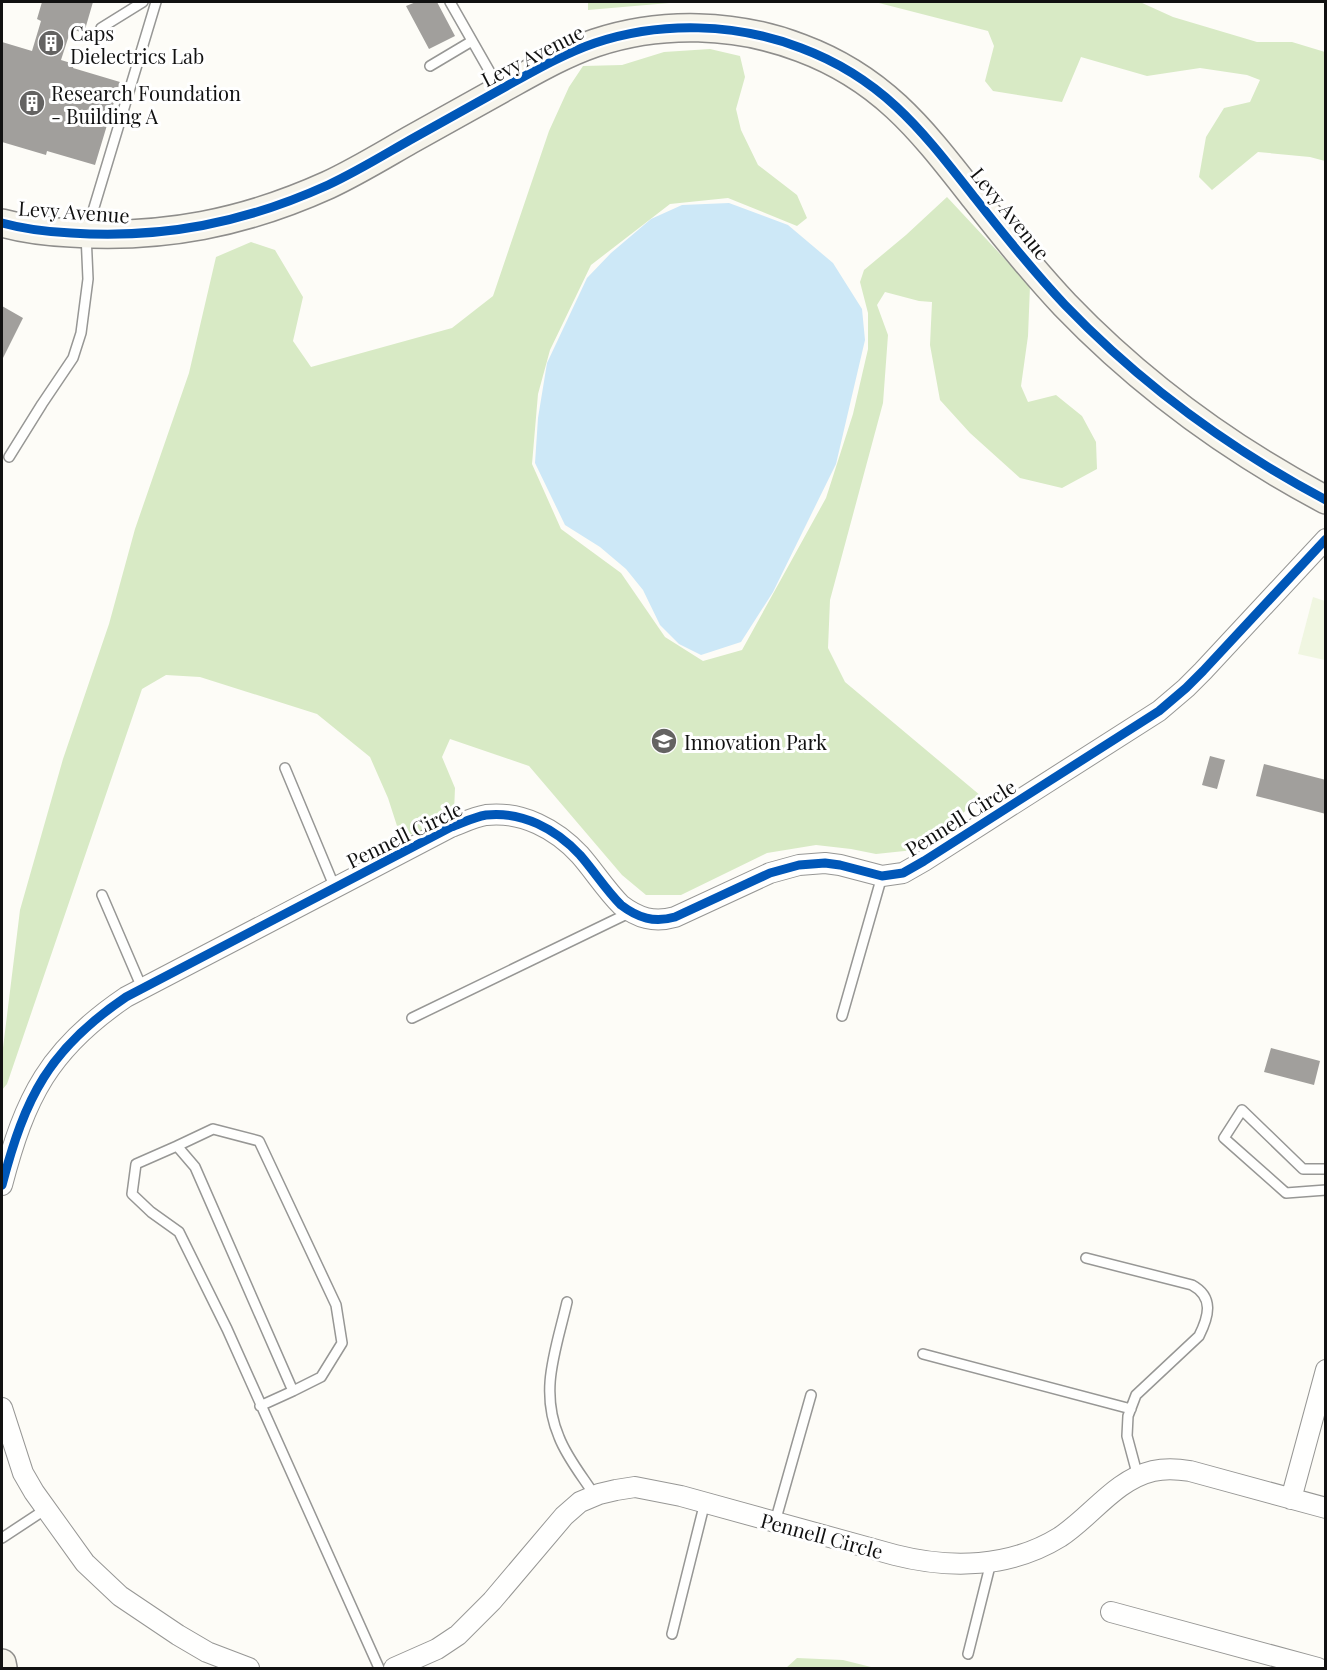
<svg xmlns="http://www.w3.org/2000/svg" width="1327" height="1670" viewBox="0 0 1327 1670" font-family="'Playfair Display',serif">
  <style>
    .forest { fill: #d8eac5 }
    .pitch { fill: #f0f6e1 }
    .water { fill: #cde8f7 }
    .building { fill: #a19f9c }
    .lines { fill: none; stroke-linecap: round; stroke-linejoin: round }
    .lane-casing { stroke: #979795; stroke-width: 12 }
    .street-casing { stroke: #979795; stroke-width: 22 }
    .secondary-casing { stroke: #8e8d8b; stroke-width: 30 }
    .lane { stroke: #fffffe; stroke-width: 9 }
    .street { stroke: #fffffe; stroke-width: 20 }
    .secondary { stroke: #f6f4eb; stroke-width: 27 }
    .cycleway-casing { stroke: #fff; stroke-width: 13 }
    .cycleway { stroke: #0057b8; stroke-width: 9 }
    .labels { text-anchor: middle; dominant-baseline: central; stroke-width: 6; stroke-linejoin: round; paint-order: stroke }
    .poi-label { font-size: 20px; fill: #111; stroke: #fff; text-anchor: start }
    .street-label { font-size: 20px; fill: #111; stroke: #fff }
  </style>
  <rect width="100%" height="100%" fill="#fdfcf7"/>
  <path class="forest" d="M 588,2 L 681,2 L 588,10 Z
    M 875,2 L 1140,2 L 1173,17 L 1257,42 L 1292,42 L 1325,52 L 1325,161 L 1310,157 L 1258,152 L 1212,190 L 1199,177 L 1206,137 L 1224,108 L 1250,102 L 1260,80 L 1247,75 L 1200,68 L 1147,76 L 1081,57 L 1062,102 L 993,91 L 985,81 L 994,46 L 988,31 Z
    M 710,49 L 740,56 L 745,77 L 736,109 L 741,130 L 758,165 L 797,195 L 807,218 L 797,226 L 728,198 L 670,204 L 591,265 L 550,350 L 538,394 L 532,464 L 561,529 L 621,573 L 665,637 L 703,661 L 742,650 L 826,498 L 853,414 L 868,349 L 868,313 L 860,282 L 864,270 L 906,235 L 947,197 L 1030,286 L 1028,336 L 1021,386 L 1028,402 L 1056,395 L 1082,416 L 1096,442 L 1097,469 L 1062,488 L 1020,478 L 970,433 L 940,400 L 930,345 L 932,302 L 919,301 L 885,292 L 877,305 L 888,335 L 883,403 L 830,600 L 828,648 L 845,682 L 981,796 L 938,837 L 914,850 L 876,854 L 851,849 L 816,845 L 767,853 L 681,895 L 646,895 L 622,875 L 529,766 L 450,739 L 442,757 L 455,788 L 454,812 L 416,836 L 398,829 L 388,798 L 370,757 L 317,714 L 200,677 L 166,675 L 142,689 L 7,1084 L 2,1090 L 2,1056 L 20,910 L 63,759 L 109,624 L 135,529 L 189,373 L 216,257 L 251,242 L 275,250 L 303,297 L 293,341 L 311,367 L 452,328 L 493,296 L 549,131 L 569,87 L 583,66 L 622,65 L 664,52 Z
    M 797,1658 L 843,1660 L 875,1668 L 786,1668 Z"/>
  <path class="pitch" d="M 1313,597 L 1325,601 L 1325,660 L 1298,654 Z"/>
  <path class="water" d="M 729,203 L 788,225 L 833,263 L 862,309 L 865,340 L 836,464 L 773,592 L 741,642 L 701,655 L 679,644 L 660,625 L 643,590 L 626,569 L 600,547 L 565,525 L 535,463 L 538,418 L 547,363 L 587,278 L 611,253 L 651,219 L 682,205 Z"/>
  <path class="building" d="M 42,2 L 93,2 L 84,33 L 71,29 L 61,60 L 74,64 L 73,68 L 120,82 L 95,165 L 47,151 L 46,155 L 2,142 L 2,42 L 32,51 L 41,21 L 37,19 Z
    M 416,2 L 437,2 L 455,36 L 429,49 L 406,6 Z
    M 2,306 L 23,318 L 2,360 Z
    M 1210,756 L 1225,760 L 1217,789 L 1202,785 Z
    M 1264,764 L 1326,780 L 1326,814 L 1256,796 Z
    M 1271,1048 L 1320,1061 L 1314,1085 L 1264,1072 Z"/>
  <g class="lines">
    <g class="lane-casing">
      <path id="lane" d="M 450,2 L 499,88
        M 101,28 L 143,2
        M 430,66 L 472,41
        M 9,457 L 42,404 L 73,358 L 81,333 L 88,279 L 86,234 L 156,2
        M 285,768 L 335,888
        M 102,895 L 142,988
        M 842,1016 L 882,876
        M 412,1018 L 631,912
        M 177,1146 L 213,1129 L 259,1141 L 336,1305 L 342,1343 L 321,1377 L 293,1391
        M 1326,1169 L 1303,1169 L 1242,1110 L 1224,1138 L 1286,1193 L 1326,1190
        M 1086,1258 L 1192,1285 C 1214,1297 1209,1316 1199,1336 L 1136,1395 L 1128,1416 L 1127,1436 L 1138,1477
        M 567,1302 C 556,1350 539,1390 559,1437 C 567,1458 583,1477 595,1496
        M 923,1354 L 1131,1409
        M 260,1406 L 293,1391 L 195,1167 L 177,1146 L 136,1164 L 132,1194 L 151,1212 L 179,1232 L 227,1329 L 379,1668
        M 775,1522 L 811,1395
        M 2,1538 L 46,1509
        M 672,1634 L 705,1502
        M 968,1654 L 991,1562"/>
    </g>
    <g class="street-casing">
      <path id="street" d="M 2,1185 C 25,1097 49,1049 126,997 L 451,827 C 462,823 474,817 486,815 C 522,811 556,829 580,855 C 594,871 606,890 621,905 C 638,918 654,923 675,917 L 770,873 L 799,865 L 825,863 L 840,865 L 882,876 L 903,873 L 924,861 L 1159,711 L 1186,688 L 1203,671 L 1326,539
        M 2,1408 L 23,1473 L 34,1492 L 85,1563 L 120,1596 L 178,1635 L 207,1652 L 249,1668
        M 1291,1499 L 1326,1370
        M 1111,1612 L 1318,1668
        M 394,1668 L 437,1649 L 458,1635 L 492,1601 L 564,1516 L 580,1502 L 599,1494 L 616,1490 L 635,1487 L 681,1496 L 895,1555 C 950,1569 1010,1568 1060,1537 C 1092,1516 1115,1480 1153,1471 C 1166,1468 1178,1469 1190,1471 L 1326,1508"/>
    </g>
    <g class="secondary-casing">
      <path id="secondary" d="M 2,223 C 24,229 48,232 71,233 C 163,239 244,223 328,185 C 356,172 382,156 410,140 C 441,123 473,105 505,87 C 534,71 563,54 595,43 C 661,21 736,23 801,48 C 884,79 923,132 975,198 C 1004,235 1033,271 1065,305 C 1140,383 1230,449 1326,500
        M 2,1663 L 3,1668"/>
    </g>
    <use href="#lane" class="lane"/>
    <use href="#street" class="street"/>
    <use href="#secondary" class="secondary"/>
    <g class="cycleway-casing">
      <path id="cycleway" d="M 2,223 C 24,229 48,232 71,233 C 163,239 244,223 328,185 C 356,172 382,156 410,140 C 441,123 473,105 505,87 C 534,71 563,54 595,43 C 661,21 736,23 801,48 C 884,79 923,132 975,198 C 1004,235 1033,271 1065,305 C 1140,383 1230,449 1326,500
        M 2,1185 C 25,1097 49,1049 126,997 L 451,827 C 462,823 474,817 486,815 C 522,811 556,829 580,855 C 594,871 606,890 621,905 C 638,918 654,923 675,917 L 770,873 L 799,865 L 825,863 L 840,865 L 882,876 L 903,873 L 924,861 L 1159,711 L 1186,688 L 1203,671 L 1326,539"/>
    </g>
    <use href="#cycleway" class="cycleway"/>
  </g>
  <defs>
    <g id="building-disc" transform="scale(1.35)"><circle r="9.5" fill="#646362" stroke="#fff"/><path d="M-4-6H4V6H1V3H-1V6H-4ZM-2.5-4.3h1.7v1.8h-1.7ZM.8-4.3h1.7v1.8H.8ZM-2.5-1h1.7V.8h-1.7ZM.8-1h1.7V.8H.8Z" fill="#fff"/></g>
    <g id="university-disc" transform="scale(1.35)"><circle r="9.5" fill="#646362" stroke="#fff"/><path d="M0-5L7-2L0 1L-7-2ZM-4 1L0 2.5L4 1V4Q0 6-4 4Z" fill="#fff"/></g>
  </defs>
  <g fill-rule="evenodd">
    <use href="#building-disc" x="51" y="43"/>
    <use href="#building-disc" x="32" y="103"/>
    <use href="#university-disc" x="664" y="741"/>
  </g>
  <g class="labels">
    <g class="poi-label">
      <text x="70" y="32">Caps<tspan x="70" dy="23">Dielectrics Lab</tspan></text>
      <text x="51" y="92">Research Foundation<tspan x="51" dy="23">- Building A</tspan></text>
      <text x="684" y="741">Innovation Park</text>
    </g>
    <g class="street-label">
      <text transform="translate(532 55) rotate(-27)">Levy Avenue</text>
      <text transform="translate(74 211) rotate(4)">Levy Avenue</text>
      <text transform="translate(1011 213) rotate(51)">Levy Avenue</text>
      <text transform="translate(960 817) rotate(-32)">Pennell Circle</text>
      <text transform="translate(404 834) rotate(-26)">Pennell Circle</text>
      <text transform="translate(822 1535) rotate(15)">Pennell Circle</text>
    </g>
  </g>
  <rect width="1327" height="1670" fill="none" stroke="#111111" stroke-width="6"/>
</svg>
